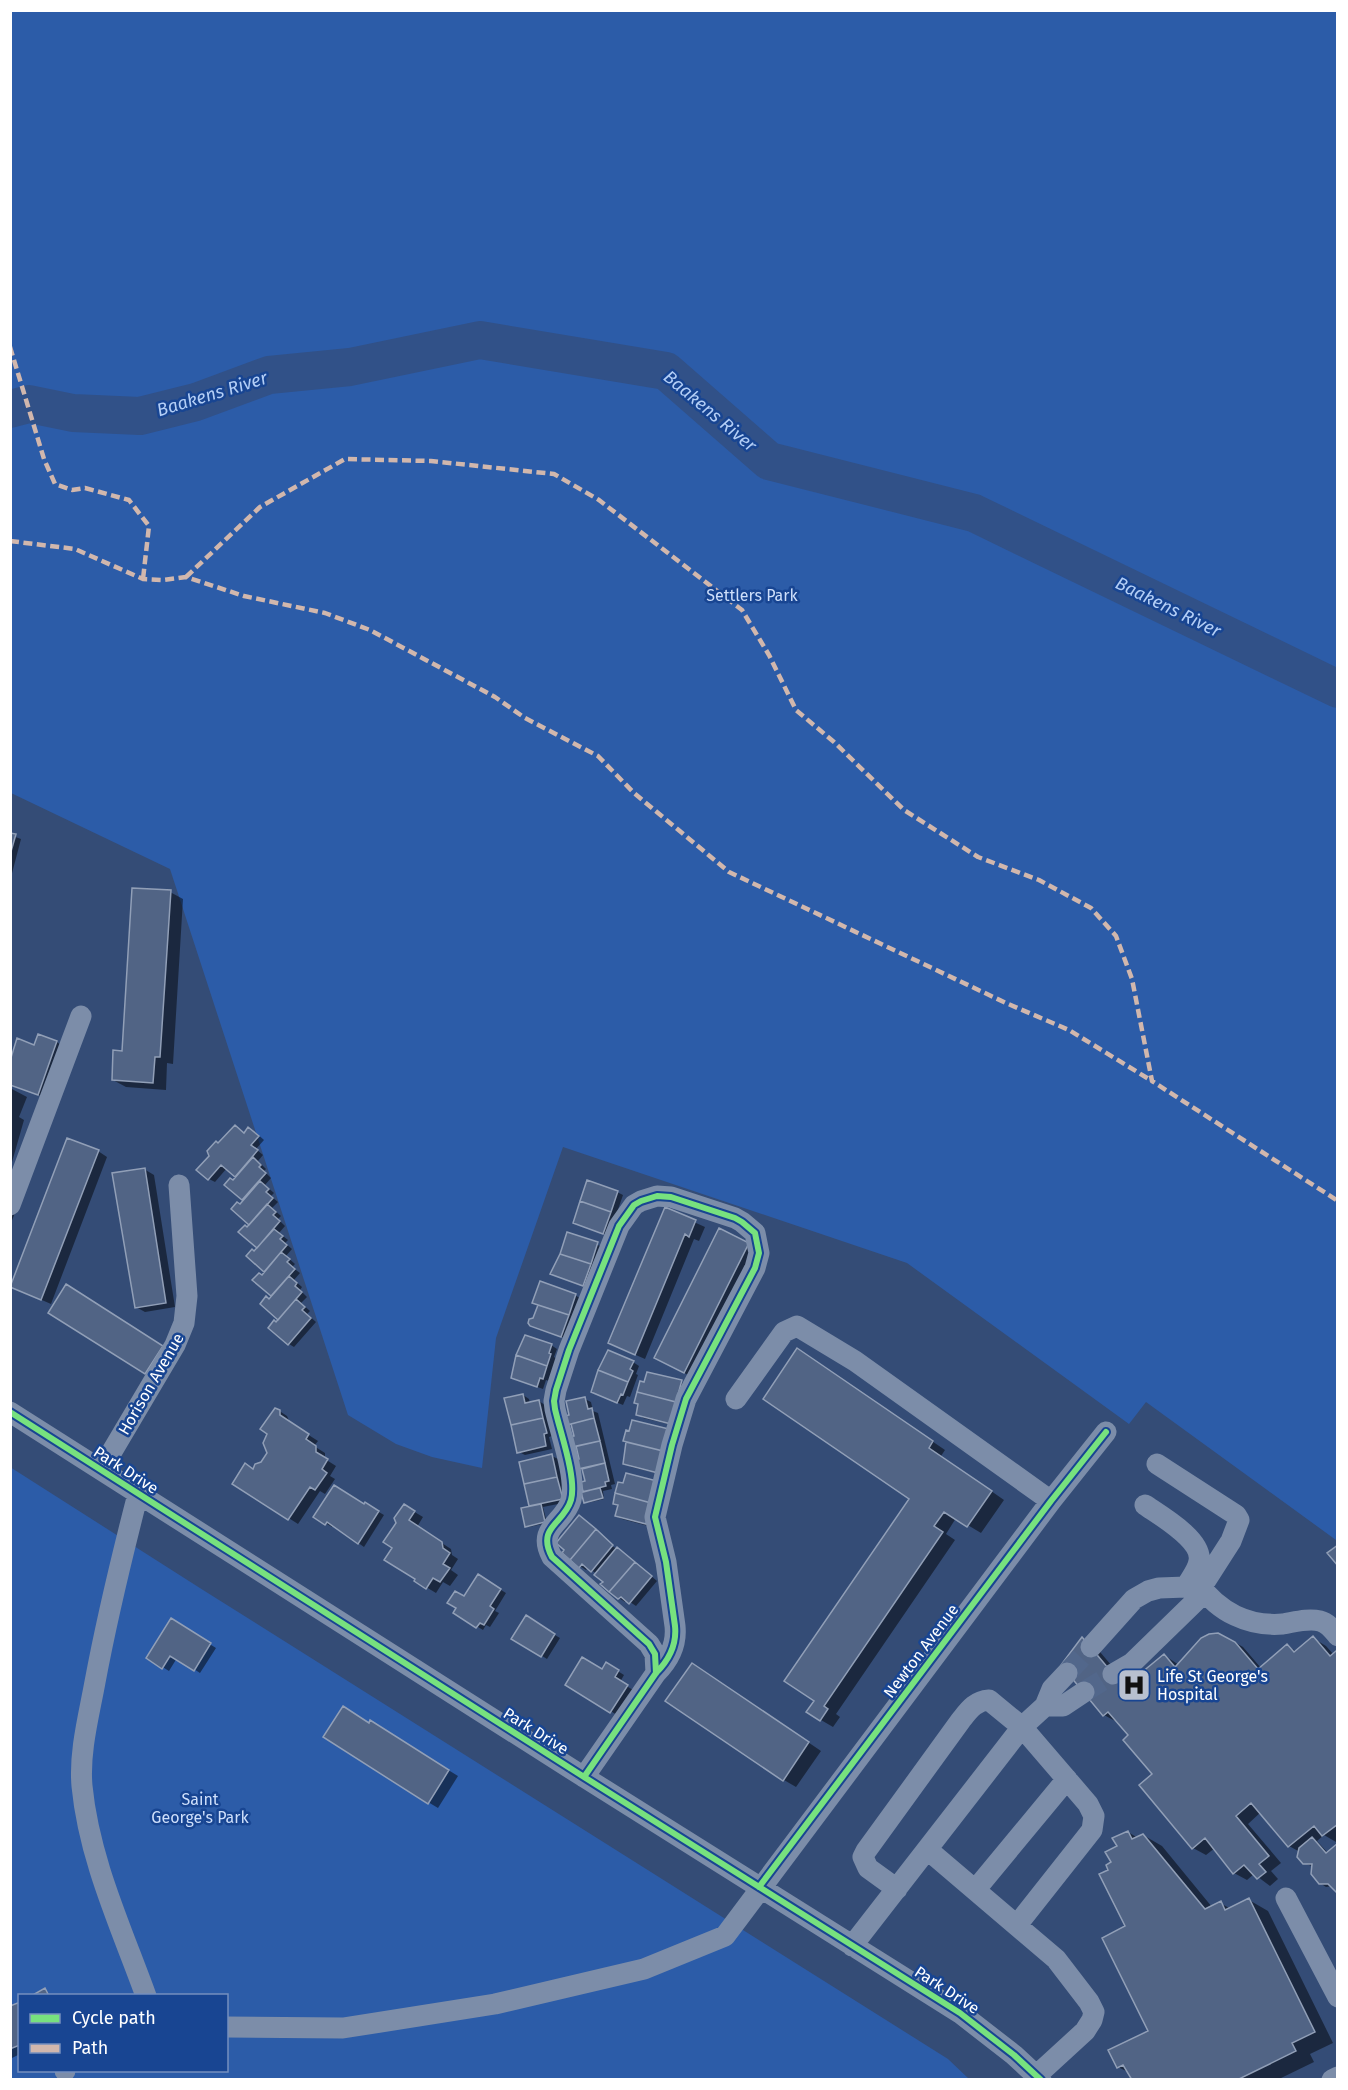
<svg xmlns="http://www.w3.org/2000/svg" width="1348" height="2090" viewBox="0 0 1348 2090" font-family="'Fira Sans',sans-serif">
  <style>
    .green { fill: #2c5ca8; fill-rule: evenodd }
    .shadow { fill: #0007 }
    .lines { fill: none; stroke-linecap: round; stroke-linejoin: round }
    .river { stroke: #315188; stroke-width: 38 }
    .building { fill: #516485; stroke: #919fb7; stroke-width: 1.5 }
    .minor-tunnel { stroke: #52678b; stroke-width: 21; stroke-dasharray: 21 10; stroke-linecap: butt }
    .minor { stroke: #7c8da9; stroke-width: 21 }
    .quiet { stroke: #d1b7ad; stroke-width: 4.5; stroke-dasharray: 9 4.5; stroke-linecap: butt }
    .cycleway-casing { stroke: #184592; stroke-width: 10 }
    .cycleway { stroke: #77e17e; stroke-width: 6 }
    .labels { text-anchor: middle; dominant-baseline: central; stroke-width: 5; stroke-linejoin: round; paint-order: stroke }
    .park-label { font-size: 16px; fill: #cedffb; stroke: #184592 }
    .street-label { font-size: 16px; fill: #fff; stroke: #184592 }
    .poi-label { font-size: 16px; fill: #fff; stroke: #184592; text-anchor: start }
    .water-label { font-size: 18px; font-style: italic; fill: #b3cef6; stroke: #184592 }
  </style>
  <rect width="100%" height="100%" fill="#344c76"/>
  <path class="green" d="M 10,11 L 1337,11 L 1336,1540 L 1146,1402 L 1129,1424 L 907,1263 L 563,1147 L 496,1338 L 482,1468 L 432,1457 L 396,1444 L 348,1415 L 170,869 L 11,793 Z
    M 10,1467 L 203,1590 L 948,2059 L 969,2079 L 11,2079 ZM 20,1996 L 226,1996 L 226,2070 L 20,2070 Z"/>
  <path class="shadow" d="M 10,835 L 21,839 L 10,881 Z
    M 170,892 L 183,899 L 173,1064 L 167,1063 L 166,1090 L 126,1087 L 113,1080 L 123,1052 Z
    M 57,1042 L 62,1046 L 44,1097 L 10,1085 L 35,1046 Z
    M 10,1088 L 27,1097 L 19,1117 L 24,1120 L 10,1169 Z
    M 236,1127 L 245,1134 L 255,1132 L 264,1140 L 256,1149 L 263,1155 L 258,1161 L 266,1169 L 264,1171 L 271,1178 L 265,1185 L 274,1193 L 271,1196 L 278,1202 L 272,1208 L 281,1216 L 278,1219 L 285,1226 L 279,1233 L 288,1240 L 285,1243 L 292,1249 L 286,1256 L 295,1264 L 292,1267 L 300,1273 L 294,1280 L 302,1287 L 300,1290 L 307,1297 L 301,1303 L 310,1311 L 307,1314 L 316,1322 L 294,1347 L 289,1344 L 277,1324 L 281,1319 L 270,1300 L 273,1296 L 254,1280 L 266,1272 L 248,1256 L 255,1253 L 259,1248 L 248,1229 L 251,1225 L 240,1205 L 244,1200 L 226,1185 L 237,1177 L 227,1168 L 215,1182 L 209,1179 L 219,1144 Z
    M 98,1151 L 107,1157 L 51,1304 L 12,1287 Z
    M 144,1169 L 154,1175 L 175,1307 L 145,1312 L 136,1307 Z
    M 10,1179 L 25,1187 L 11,1223 L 10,1223 Z
    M 617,1192 L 623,1195 L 609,1236 L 574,1222 Z
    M 665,1209 L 705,1227 L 699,1241 L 694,1239 L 645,1359 L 620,1348 Z
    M 719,1230 L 757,1250 L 694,1378 L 665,1363 Z
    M 568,1234 L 603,1247 L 590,1288 L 552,1274 Z
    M 575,1295 L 581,1299 L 567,1339 L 531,1325 L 539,1305 Z
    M 551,1345 L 557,1349 L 554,1357 L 557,1359 L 549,1381 L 546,1380 L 543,1389 L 512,1378 Z
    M 810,1358 L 945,1450 L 941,1456 L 1004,1500 L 981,1533 L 956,1518 L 946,1534 L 955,1540 L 836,1714 L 840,1717 L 833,1727 L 821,1720 L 816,1700 L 911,1498 Z
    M 633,1362 L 639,1366 L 636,1374 L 638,1375 L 630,1397 L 627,1396 L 623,1405 L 599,1395 Z
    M 681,1382 L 687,1385 L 677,1426 L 643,1418 L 638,1414 Z
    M 523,1395 L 529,1399 L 530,1403 L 539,1401 L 545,1405 L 552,1436 L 549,1437 L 552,1449 L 525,1455 L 519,1452 Z
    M 585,1399 L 591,1402 L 593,1411 L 598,1413 L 615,1484 L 611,1485 L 612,1489 L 603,1491 L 604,1499 L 587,1503 L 585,1502 L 586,1483 L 584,1471 L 579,1468 L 581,1460 L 579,1449 L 574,1446 L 576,1437 L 573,1426 L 568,1424 L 571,1416 Z
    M 278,1410 L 287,1416 L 290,1423 L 318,1441 L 314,1446 L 325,1453 L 325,1459 L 336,1466 L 330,1476 L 335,1479 L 325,1494 L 320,1491 L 298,1524 L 234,1483 L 254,1470 L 269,1453 Z
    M 668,1431 L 664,1475 L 631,1467 L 625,1463 L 628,1442 Z
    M 552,1456 L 558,1459 L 568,1502 L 543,1507 L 547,1523 L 529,1527 L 527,1526 L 534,1507 L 530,1505 Z
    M 617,1494 L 652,1527 L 622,1519 L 616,1516 L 619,1506 L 614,1503 Z
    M 365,1504 L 384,1515 L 364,1547 L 333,1525 L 332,1527 L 315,1517 L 364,1506 Z
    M 413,1511 L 423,1517 L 417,1527 L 451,1549 L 452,1555 L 458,1559 L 451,1570 L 458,1575 L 450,1586 L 443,1582 L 436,1593 L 416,1581 L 417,1578 L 386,1560 Z
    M 606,1543 L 623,1552 L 657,1581 L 636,1606 L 627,1600 L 625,1602 L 619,1598 L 597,1574 L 588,1568 L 586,1570 L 580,1566 L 564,1552 Z
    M 478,1576 L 506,1593 L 495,1611 L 499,1613 L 490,1627 L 486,1625 L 483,1630 L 455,1613 Z
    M 526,1618 L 560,1638 L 547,1659 L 513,1638 Z
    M 171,1620 L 216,1648 L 200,1673 L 177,1658 L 169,1671 L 148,1658 Z
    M 1313,1638 L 1326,1646 L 1334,1655 L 1338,1654 L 1338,1841 L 1336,1842 L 1324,1835 L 1317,1841 L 1328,1853 L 1333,1886 L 1326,1887 L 1320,1883 L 1314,1867 L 1304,1863 L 1300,1852 L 1289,1846 L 1261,1812 L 1248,1824 L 1281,1863 L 1271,1871 L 1278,1879 L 1270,1886 L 1254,1874 L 1247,1880 L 1234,1873 L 1215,1848 L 1206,1855 L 1193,1848 L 1130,1736 L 1117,1722 L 1104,1715 L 1095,1646 L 1128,1685 L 1164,1655 L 1179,1665 L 1229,1639 L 1243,1647 L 1261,1668 L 1288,1646 L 1297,1652 Z
    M 613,1668 L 624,1675 L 620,1682 L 633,1690 L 617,1715 L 567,1684 Z
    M 705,1672 L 821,1751 L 796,1787 L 784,1780 Z
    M 369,1724 L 380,1728 L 458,1776 L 438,1808 L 428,1802 Z
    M 1128,1832 L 1138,1838 L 1143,1835 L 1162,1846 L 1212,1907 L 1220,1903 L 1231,1909 L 1249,1900 L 1268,1911 L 1333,2043 L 1310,2054 L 1314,2062 L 1277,2080 L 1134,2080 L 1130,2073 L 1118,2067 L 1150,2032 L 1127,1927 L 1110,1871 L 1119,1847 Z
    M 20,2003 L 20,2054 L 10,2059 L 10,2008 Z"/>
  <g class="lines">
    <path class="river" d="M 10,409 L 29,404 L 73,413 L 140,416 L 196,402 L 269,375 L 350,367 L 480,340 L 666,371 L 769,461 L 974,513 L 1338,689"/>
  </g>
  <path class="building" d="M 10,833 L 16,834 L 10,855 Z
    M 132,888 L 171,890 L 160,1057 L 155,1057 L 153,1083 L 112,1080 L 113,1050 L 122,1051 Z
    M 38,1034 L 57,1041 L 38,1095 L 10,1085 L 10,1061 L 17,1038 L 34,1045 Z
    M 235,1125 L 244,1133 L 248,1127 L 259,1136 L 251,1145 L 258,1150 L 235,1177 L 221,1165 L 208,1180 L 196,1170 L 209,1156 L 207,1151 L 216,1141 L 218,1143 Z
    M 67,1138 L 99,1150 L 41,1300 L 10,1287 Z
    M 253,1157 L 261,1165 L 259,1167 L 266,1173 L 242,1200 L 224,1185 L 230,1178 L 233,1180 Z
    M 145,1168 L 166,1303 L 135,1308 L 112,1173 Z
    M 587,1180 L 618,1191 L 611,1212 L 580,1201 Z
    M 260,1181 L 269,1189 L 266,1192 L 273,1198 L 249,1225 L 231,1209 L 237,1202 L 240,1204 Z
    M 580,1201 L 611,1212 L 603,1234 L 573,1223 Z
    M 267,1204 L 276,1212 L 273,1215 L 280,1221 L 257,1248 L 238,1232 L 245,1225 L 247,1227 Z
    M 665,1207 L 696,1220 L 689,1237 L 685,1234 L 635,1355 L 608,1343 Z
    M 719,1228 L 749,1243 L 684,1373 L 654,1358 Z
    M 274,1229 L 283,1236 L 280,1239 L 287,1245 L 264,1272 L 246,1256 L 252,1249 L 254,1251 Z
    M 567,1232 L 598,1242 L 591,1264 L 560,1254 Z
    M 281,1252 L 290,1259 L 287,1262 L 295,1269 L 271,1296 L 252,1280 L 259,1273 L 262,1275 Z
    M 560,1254 L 591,1264 L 583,1286 L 550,1274 Z
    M 289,1276 L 297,1283 L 295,1286 L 302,1292 L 278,1320 L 260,1304 L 266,1296 L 269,1299 Z
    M 540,1281 L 576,1294 L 569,1315 L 532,1303 Z
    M 66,1284 L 163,1346 L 145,1374 L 48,1313 Z
    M 296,1299 L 305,1307 L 302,1310 L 311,1318 L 288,1345 L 268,1328 L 274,1320 L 276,1322 Z
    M 538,1305 L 569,1315 L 561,1337 L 530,1326 L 528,1323 L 529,1319 L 533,1318 Z
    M 525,1335 L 552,1344 L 549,1353 L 551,1354 L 547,1366 L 516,1355 Z
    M 797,1348 L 933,1441 L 929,1448 L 992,1491 L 967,1527 L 944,1512 L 934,1526 L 943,1532 L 824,1706 L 828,1709 L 820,1721 L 806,1712 L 814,1701 L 784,1681 L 909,1499 L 763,1399 Z
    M 608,1350 L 634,1361 L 630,1369 L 633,1371 L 628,1382 L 598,1370 Z
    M 516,1355 L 547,1366 L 543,1379 L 540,1378 L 537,1387 L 511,1378 Z
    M 598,1370 L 628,1382 L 623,1395 L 621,1394 L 617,1403 L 591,1392 Z
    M 647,1372 L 682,1380 L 676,1402 L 637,1392 L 640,1381 L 644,1382 Z
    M 637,1392 L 676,1402 L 671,1424 L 636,1415 L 638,1404 L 634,1403 Z
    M 523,1394 L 525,1403 L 539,1400 L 543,1418 L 511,1425 L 504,1398 Z
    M 585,1397 L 588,1409 L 592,1408 L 594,1418 L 567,1425 L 565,1416 L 569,1415 L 566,1401 Z
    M 275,1408 L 280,1410 L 280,1415 L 309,1434 L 306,1439 L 316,1446 L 316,1452 L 328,1459 L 322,1469 L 327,1473 L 315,1490 L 310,1487 L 288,1520 L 232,1484 L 245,1463 L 253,1469 L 255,1464 L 261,1462 L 267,1453 L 263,1443 L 267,1434 L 260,1429 Z
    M 543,1418 L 547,1433 L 544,1434 L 546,1446 L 517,1453 L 511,1425 Z
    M 594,1418 L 600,1441 L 573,1447 L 570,1437 L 574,1436 L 571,1424 Z
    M 632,1420 L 669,1429 L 663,1451 L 623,1441 L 626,1430 L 629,1431 Z
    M 600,1441 L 605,1463 L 578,1469 L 575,1460 L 579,1459 L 576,1446 Z
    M 626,1442 L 663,1451 L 658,1473 L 623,1464 Z
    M 552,1454 L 557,1477 L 524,1484 L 519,1462 Z
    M 605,1463 L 609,1481 L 605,1482 L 606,1486 L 583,1492 L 581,1482 L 585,1481 L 582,1469 Z
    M 626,1473 L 657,1481 L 651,1503 L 615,1493 L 618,1482 L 623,1483 Z
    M 557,1477 L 563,1499 L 529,1506 L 524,1484 Z
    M 334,1485 L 364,1504 L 365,1502 L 379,1511 L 358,1544 L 327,1522 L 325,1525 L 313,1517 Z
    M 600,1488 L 603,1498 L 584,1503 L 581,1492 Z
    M 615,1493 L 651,1503 L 646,1524 L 615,1516 L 618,1505 L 613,1504 Z
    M 404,1504 L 415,1511 L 409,1520 L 442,1542 L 443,1548 L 450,1553 L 443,1564 L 450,1568 L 440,1582 L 433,1578 L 426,1589 L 414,1581 L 415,1579 L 384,1560 L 392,1548 L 383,1542 L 396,1523 L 394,1518 Z
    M 541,1504 L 545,1522 L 525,1527 L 521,1508 Z
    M 579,1515 L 596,1529 L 570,1560 L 562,1553 L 564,1550 L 556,1543 Z
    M 596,1529 L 613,1545 L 591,1572 L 582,1564 L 579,1568 L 570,1560 Z
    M 1338,1545 L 1338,1566 L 1327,1553 Z
    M 617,1547 L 635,1562 L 609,1592 L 600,1584 L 603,1582 L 594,1575 Z
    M 635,1562 L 652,1576 L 629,1604 L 621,1597 L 618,1599 L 609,1592 Z
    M 478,1574 L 501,1589 L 490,1606 L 494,1609 L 484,1625 L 480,1623 L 476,1628 L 453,1613 L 456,1608 L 447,1603 L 455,1591 L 464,1596 Z
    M 526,1615 L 555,1634 L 541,1657 L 511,1639 Z
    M 171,1618 L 211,1643 L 194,1671 L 170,1656 L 162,1669 L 146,1658 Z
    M 1218,1633 L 1235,1642 L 1258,1669 L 1287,1644 L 1294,1652 L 1313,1636 L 1330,1656 L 1336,1651 L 1338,1653 L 1338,1824 L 1322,1836 L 1314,1826 L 1288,1847 L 1251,1803 L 1236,1816 L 1269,1856 L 1259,1864 L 1266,1872 L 1257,1879 L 1244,1865 L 1233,1874 L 1205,1838 L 1192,1849 L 1139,1785 L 1152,1774 L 1123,1740 L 1128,1735 L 1108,1712 L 1103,1716 L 1061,1665 L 1082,1637 L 1124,1687 L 1164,1654 L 1175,1667 L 1201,1638 L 1209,1634 Z
    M 582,1657 L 602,1669 L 606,1662 L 619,1670 L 615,1677 L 628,1685 L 610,1713 L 565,1685 Z
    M 692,1663 L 809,1742 L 783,1781 L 665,1701 Z
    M 343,1706 L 369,1723 L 370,1720 L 449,1770 L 428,1804 L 323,1737 Z
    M 1128,1831 L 1132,1839 L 1143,1834 L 1205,1909 L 1221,1901 L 1225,1910 L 1249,1898 L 1315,2032 L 1292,2043 L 1296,2051 L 1237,2080 L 1132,2080 L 1123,2065 L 1117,2068 L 1108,2050 L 1148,2031 L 1102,1938 L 1125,1926 L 1099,1874 L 1108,1870 L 1106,1865 L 1111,1862 L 1105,1852 L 1117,1846 L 1112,1838 Z
    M 1312,1837 L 1326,1853 L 1338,1843 L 1338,1894 L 1328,1884 L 1319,1884 L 1311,1874 L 1312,1864 L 1303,1864 L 1297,1857 L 1299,1848 Z
    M 45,1988 L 49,1996 L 31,1996 Z
    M 20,2002 L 20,2045 L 10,2049 L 10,2006 Z"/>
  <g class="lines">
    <path class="minor-tunnel" d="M 1067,1673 L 1091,1647
      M 1084,1692 L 1113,1674"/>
    <path class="minor" d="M 10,1205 L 81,1016
      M 736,1399 L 784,1332 L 797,1326 L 855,1361 L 1051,1501
      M 10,1412 L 584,1777 L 960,2013 L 1014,2055 L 1041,2080
      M 101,1470 L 175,1345 L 184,1323 L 187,1296 L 179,1185
      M 138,1494 C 122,1556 107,1618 95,1682 C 89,1715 79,1752 82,1786 C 89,1859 121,1927 146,1996
      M 1145,1505 C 1161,1516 1203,1540 1199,1561 C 1198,1570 1190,1579 1186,1587
      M 1199,1584 C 1218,1612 1249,1627 1283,1624 C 1295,1622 1308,1618 1320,1621 C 1328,1623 1333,1630 1338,1636
      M 1091,1647 L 1134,1599 L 1148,1591 L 1159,1588 L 1186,1587 L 1206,1580 L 1231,1541 L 1239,1520 L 1236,1515 L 1157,1464
      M 1113,1674 L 1132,1663 L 1205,1592
      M 1045,1706 L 1063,1706 L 1084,1692
      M 584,1777 L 656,1673 C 669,1660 677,1645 675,1626 L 666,1562 L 655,1517 L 672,1445 L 686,1399 L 755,1268 L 759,1253 L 755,1233 L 742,1222 L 735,1218 L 671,1197 L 657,1196 L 641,1201 L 634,1205 L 619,1226 L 569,1350 L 556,1390 L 554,1401 L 555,1409 C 560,1432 577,1478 571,1500 C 564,1524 536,1527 552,1557 L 649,1644 L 655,1654 L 656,1673
      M 928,1850 L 1056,1959 L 1089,2002 L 1094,2012 L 1092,2020 L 1085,2031 L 1037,2075
      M 897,1889 L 868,1868 L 863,1857 L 866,1851 L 961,1720 C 969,1710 975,1701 989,1700 L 1022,1727 L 1088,1804 L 1094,1816 L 1092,1830 L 1017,1925
      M 976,1889 L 1067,1779
      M 1286,1898 L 1338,1997
      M 852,1946 L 1022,1727 L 1045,1706 L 1052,1689 L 1067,1673
      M 226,2027 L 343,2028 L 495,2004 L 644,1969 L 725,1936 L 1051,1501 L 1106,1432
      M 65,2071 L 65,2070
      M 1332,2080 L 1338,2077"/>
    <path class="quiet" d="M 10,347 L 44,459 L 55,484 L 72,490 L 85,488 L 129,500 L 149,526 L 143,579
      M 10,541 L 75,549 L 143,579 L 163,580 L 186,577 L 244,596 L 325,613 L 370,630 L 495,697 L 525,718 L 598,756 L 634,793 L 729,872 L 1006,1003 L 1069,1030 L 1152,1081
      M 186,577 L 260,507 L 345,459 L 431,461 L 554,474 L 599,500 L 742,610 L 769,655 L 796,710 L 834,742 L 904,810 L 978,857 L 1039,880 L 1091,908 L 1116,936 L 1132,979 L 1152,1081 L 1338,1201"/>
    <g class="cycleway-casing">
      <path id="cycleway" d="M 10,1412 L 584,1777 L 960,2013 L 1014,2055 L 1041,2080
        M 584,1777 L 656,1673 C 669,1660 677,1645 675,1626 L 666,1562 L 655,1517 L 672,1445 L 686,1399 L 755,1268 L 759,1253 L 755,1233 L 742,1222 L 735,1218 L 671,1197 L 657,1196 L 641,1201 L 634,1205 L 619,1226 L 569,1350 L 556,1390 L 554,1401 L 555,1409 C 560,1432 577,1478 571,1500 C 564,1524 536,1527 552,1557 L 649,1644 L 655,1654 L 656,1673
        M 759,1887 L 1051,1501 L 1106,1432"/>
    </g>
    <use href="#cycleway" class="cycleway"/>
  </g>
  <defs>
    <g id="hospital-square" transform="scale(1.725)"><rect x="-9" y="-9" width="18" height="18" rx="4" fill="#b8c0cf" stroke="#184592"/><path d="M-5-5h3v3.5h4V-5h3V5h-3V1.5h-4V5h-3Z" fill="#111"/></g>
  </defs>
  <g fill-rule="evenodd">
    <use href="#hospital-square" x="1134" y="1685"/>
  </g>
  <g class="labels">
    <g class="park-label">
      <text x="752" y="595">Settlers Park</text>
      <text x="200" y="1799">Saint<tspan x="200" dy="18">George's Park</tspan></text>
    </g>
    <g class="street-label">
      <text transform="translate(151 1384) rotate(-60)">Horison Avenue</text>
      <text transform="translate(126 1470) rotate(33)">Park Drive</text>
      <text transform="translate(921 1651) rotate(-53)">Newton Avenue</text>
      <text transform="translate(536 1731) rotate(32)">Park Drive</text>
      <text transform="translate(947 1990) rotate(33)">Park Drive</text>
    </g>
    <g class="poi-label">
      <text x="1157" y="1676">Life St George's<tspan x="1157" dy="18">Hospital</tspan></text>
    </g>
    <g class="water-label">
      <text transform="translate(212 394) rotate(-17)">Baakens River</text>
      <text transform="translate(710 411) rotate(40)">Baakens River</text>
      <text transform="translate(1168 607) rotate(26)">Baakens River</text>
    </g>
  </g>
  <rect width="1348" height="2090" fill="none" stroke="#ffffff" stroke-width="24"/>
  <rect x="18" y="1994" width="210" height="78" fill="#184592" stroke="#748fbe" stroke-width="1.5"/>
  <rect x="30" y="2014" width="30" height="9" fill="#77e17e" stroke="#748fbe" stroke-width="1.5"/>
  <text x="72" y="2024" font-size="18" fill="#ffffff">Cycle path</text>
  <rect x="30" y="2044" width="30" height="9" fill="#d1b7ad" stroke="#748fbe" stroke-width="1.5"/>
  <text x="72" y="2054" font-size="18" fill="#ffffff">Path</text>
</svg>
